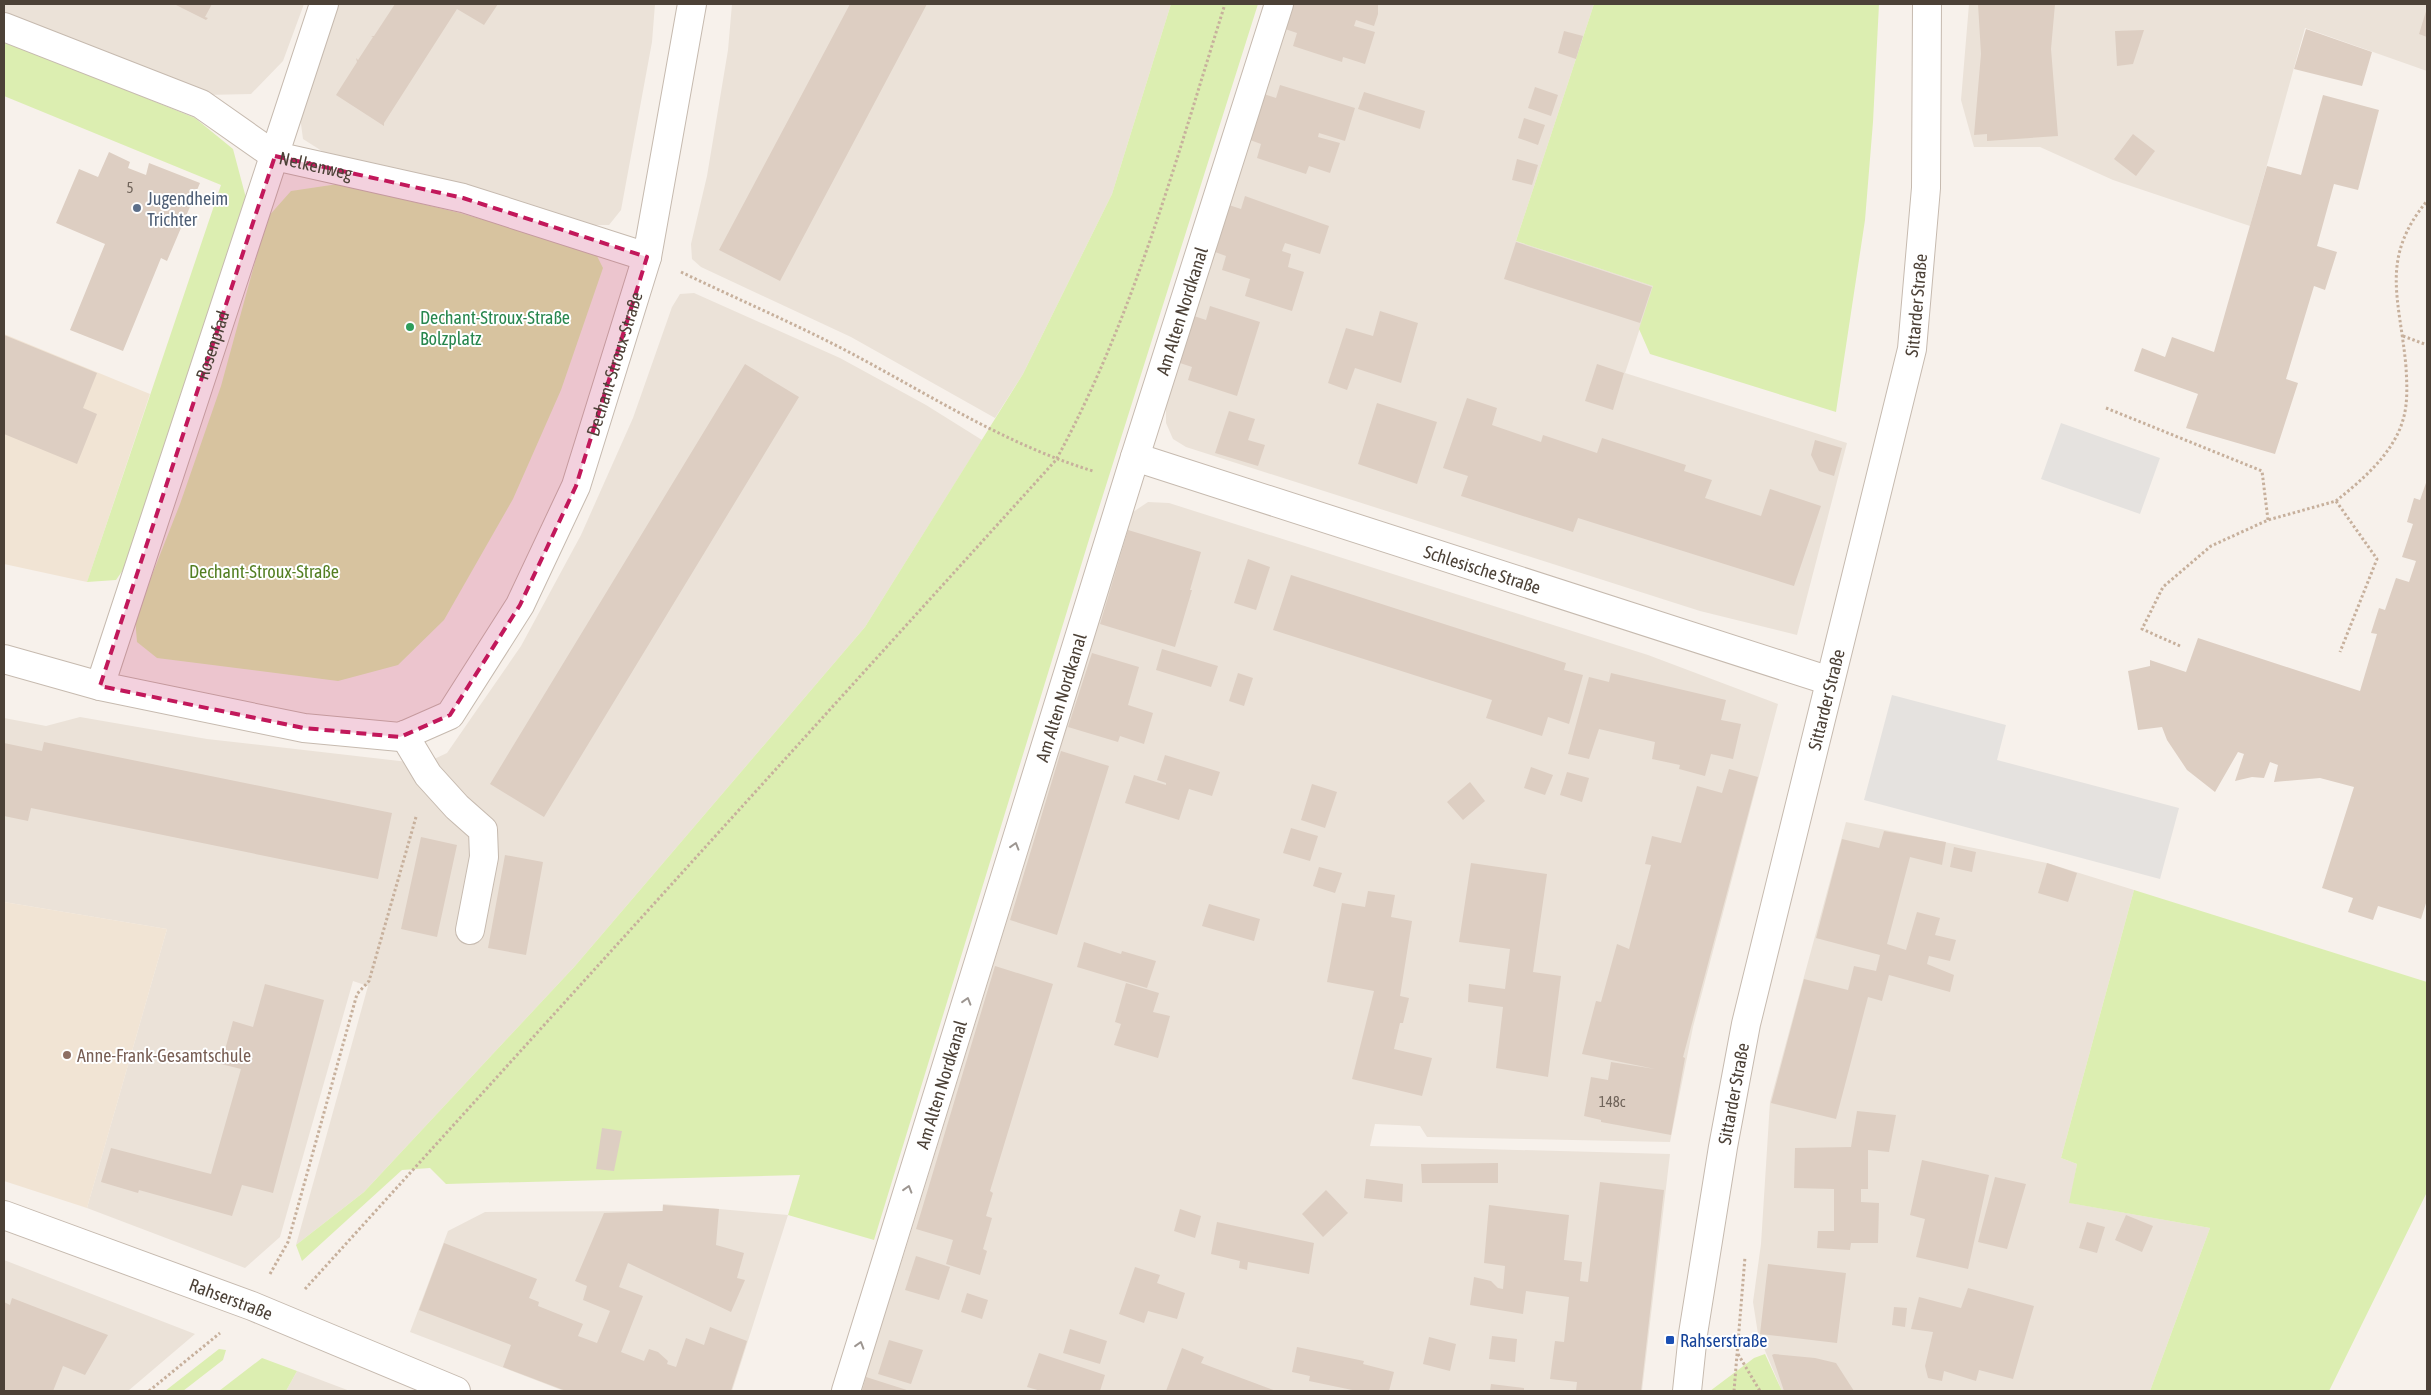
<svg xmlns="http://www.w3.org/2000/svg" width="2431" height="1395" viewBox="0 0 2431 1395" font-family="'Asap Condensed',sans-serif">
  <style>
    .residential { fill: #ebe2d8 }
    .education { fill: #f1e4d4 }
    .green { fill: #dceeb1 }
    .parking { fill: #e5e2df }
    .building { fill: #ddcec2 }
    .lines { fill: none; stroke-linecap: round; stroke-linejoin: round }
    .minor-casing { stroke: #c6baaf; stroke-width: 30 }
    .path { stroke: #c7b09c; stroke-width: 3; stroke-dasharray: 2.5 2.5; stroke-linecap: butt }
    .minor { stroke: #fff; stroke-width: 28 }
    .oneway { stroke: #9d9691 }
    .marked { fill: #c2185b; fill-opacity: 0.2; stroke: #c2185b; stroke-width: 4; stroke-dasharray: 10 6; stroke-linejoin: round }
    .service-dot { fill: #5c6f8a; stroke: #fff; stroke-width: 2 }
    .leisure-dot { fill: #2e9e5b; stroke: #fff; stroke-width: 2 }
    .education-dot { fill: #8d6e63; stroke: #fff; stroke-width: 2 }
    .transit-dot { fill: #1a4fb4; stroke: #fff; stroke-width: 2 }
    .labels { text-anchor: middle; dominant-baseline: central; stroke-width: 4; stroke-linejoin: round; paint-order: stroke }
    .number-label { font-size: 15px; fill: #70645a }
    .street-label { font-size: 18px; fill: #4c4137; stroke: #fff }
    .service-label { font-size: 18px; fill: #4e5e75; stroke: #fff; text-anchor: start }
    .leisure-label { font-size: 18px; fill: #27864d; stroke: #fff; text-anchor: start }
    .park-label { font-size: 18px; fill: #547f23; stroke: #fff }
    .education-label { font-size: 18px; fill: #785e54; stroke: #fff; text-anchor: start }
    .transit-label { font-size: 18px; fill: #164399; stroke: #fff; text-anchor: start }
  </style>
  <rect width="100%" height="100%" fill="#f7f1eb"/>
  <path class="residential" d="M 4,4 L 304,4 L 283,61 L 251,94 L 206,95 L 4,15 Z
    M 333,4 L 655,4 L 652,42 L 621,210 L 609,225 L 593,225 L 466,188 L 336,160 L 303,139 L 298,101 Z
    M 732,4 L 1171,4 L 1112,194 L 1023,374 L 995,418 L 851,337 L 701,267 L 692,259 L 691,244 L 707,176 L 728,50 Z
    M 1292,4 L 1594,4 L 1516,241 L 1654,286 L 1625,373 L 1847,443 L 1797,635 L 1700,611 L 1186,447 L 1173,439 L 1166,423 L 1166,406 Z
    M 1969,4 L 2427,4 L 2427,71 L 2305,28 L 2250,226 L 2113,180 L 2040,147 L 1974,147 L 1961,100 Z
    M 694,293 L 840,358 L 926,405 L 982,440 L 865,627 L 575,966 L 364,1192 L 296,1245 L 368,986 L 353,981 L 280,1237 L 245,1268 L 87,1208 L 167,929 L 4,902 L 4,718 L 46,726 L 80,717 L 207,739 L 417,763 L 432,760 L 447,753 L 521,646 L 581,535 L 633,418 L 672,307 L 680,294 Z
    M 1148,502 L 1169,503 L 1648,655 L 1778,704 L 1693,1027 L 1670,1142 L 1427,1137 L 1420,1126 L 1375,1124 L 1370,1146 L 1670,1154 L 1642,1391 L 860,1391 L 905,1251 L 1133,512 Z
    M 1846,822 L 2047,863 L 2134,890 L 2061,1158 L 2077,1164 L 2070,1203 L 2210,1228 L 2150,1391 L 1782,1391 L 1758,1334 L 1753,1302 L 1761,1244 L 1770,1102 Z
    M 663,1204 L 788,1215 L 732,1391 L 564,1391 L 410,1332 L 448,1231 L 485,1212 L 662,1211 Z
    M 4,1260 L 195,1334 L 128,1391 L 4,1391 Z
    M 297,1371 L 350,1391 L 286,1391 Z"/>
  <path class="education" d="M 4,334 L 150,394 L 87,582 L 4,564 Z
    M 4,902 L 167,929 L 87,1208 L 4,1181 Z"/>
  <path class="green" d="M 1171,4 L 1258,4 L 1091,533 L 874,1240 L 788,1215 L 800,1175 L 446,1184 L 430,1168 L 402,1170 L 302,1261 L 296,1245 L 364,1192 L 575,966 L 865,627 L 1023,374 L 1112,194 Z
    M 1594,4 L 1879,4 L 1873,122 L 1865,220 L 1836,412 L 1650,354 L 1639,329 L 1653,286 L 1516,241 Z
    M 4,43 L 35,53 L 195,118 L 233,149 L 246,198 L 196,380 L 134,554 L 116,580 L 87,582 L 221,185 L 4,96 Z
    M 338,184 L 460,213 L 587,250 L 597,256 L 603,268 L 561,390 L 513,499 L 444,620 L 398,665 L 338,681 L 157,658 L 137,642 L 135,618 L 180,504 L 221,386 L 267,218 L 291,191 Z
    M 2134,890 L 2427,982 L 2427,1192 L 2329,1391 L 2150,1391 L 2210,1228 L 2069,1203 L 2077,1164 L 2061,1158 Z
    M 219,1349 L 226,1350 L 223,1360 L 183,1391 L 165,1391 Z
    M 1765,1354 L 1782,1391 L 1710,1391 L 1754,1358 Z
    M 262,1358 L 297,1371 L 286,1391 L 219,1391 Z"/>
  <path class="parking" d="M 2061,423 L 2160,458 L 2140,514 L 2041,479 Z
    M 1892,695 L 2006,725 L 1997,760 L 2179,808 L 2160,879 L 1864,800 Z"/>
  <path class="building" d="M 174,4 L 212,4 L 205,17 L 208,18 L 206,20 Z
    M 395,4 L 498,4 L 484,25 L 457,9 L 384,123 L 384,126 L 336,95 L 357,62 L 356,58 L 358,60 L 373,37 L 371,36 L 374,36 Z
    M 850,4 L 927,4 L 780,281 L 719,250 Z
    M 1293,4 L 1378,4 L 1378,14 L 1374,26 L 1356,20 L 1354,26 L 1375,32 L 1365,64 L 1343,57 L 1342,62 L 1293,46 L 1297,33 L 1285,29 Z
    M 1978,4 L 2055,4 L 2051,49 L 2058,136 L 1987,141 L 1987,134 L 1974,135 L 1981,54 Z
    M 2427,8 L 2427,37 L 2419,34 Z
    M 2306,29 L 2372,52 L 2362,86 L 2294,69 Z
    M 2144,30 L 2133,64 L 2117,66 L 2115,31 Z
    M 1564,31 L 1583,36 L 1576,59 L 1558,53 Z
    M 1280,85 L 1355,108 L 1345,141 L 1319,133 L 1318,137 L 1340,143 L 1330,173 L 1309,166 L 1306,174 L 1257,158 L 1261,144 L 1250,140 L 1264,94 L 1276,98 Z
    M 1535,87 L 1558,95 L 1551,116 L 1528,108 Z
    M 1364,92 L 1425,111 L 1420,129 L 1358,109 Z
    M 2323,95 L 2379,110 L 2358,190 L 2334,184 L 2317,246 L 2337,252 L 2325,290 L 2314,286 L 2286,379 L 2298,383 L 2275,454 L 2186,428 L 2198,394 L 2134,371 L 2142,348 L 2165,357 L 2172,337 L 2214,352 L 2267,166 L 2301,175 Z
    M 1524,118 L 1545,125 L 1538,145 L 1518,138 Z
    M 2133,134 L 2155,151 L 2136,176 L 2114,159 Z
    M 109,152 L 130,162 L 128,168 L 146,175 L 149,163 L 200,183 L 167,261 L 161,258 L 123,351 L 70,330 L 105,244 L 56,223 L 79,169 L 98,177 Z
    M 1517,159 L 1538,165 L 1532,185 L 1512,180 Z
    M 1245,196 L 1329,226 L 1320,254 L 1285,243 L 1282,251 L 1291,254 L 1288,267 L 1304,272 L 1292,311 L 1245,296 L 1250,279 L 1222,270 L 1226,256 L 1215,252 L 1229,205 L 1241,209 Z
    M 1516,242 L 1652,287 L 1640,323 L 1504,279 Z
    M 1210,306 L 1260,322 L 1237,396 L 1188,380 L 1192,367 L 1180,363 L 1194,316 L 1206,320 Z
    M 1380,311 L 1418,323 L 1401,383 L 1355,368 L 1347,390 L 1328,383 L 1346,328 L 1373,336 Z
    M 4,335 L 97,373 L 83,408 L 97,414 L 77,464 L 4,434 Z
    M 745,364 L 799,397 L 544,817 L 490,784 Z
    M 1597,364 L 1624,373 L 1613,410 L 1585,401 Z
    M 1467,398 L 1497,408 L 1492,425 L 1541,442 L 1543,435 L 1597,453 L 1602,438 L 1686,465 L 1684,471 L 1712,480 L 1705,498 L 1761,516 L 1770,489 L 1821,506 L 1794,586 L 1578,518 L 1573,532 L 1461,496 L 1468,476 L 1443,468 Z
    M 1377,403 L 1437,422 L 1417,484 L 1358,464 Z
    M 1229,411 L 1255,419 L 1248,440 L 1265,445 L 1258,466 L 1215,453 Z
    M 1815,440 L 1842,448 L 1834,476 L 1819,471 L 1811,455 Z
    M 2427,480 L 2427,900 L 2421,919 L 2378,906 L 2373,920 L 2348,912 L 2353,898 L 2322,888 L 2354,787 L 2320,778 L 2274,782 L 2278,765 L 2270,762 L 2264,778 L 2252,777 L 2235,781 L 2244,754 L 2238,752 L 2215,792 L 2187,770 L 2167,740 L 2162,727 L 2138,730 L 2128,671 L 2150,666 L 2150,660 L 2186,672 L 2198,638 L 2360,691 L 2377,634 L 2371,633 L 2379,608 L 2385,610 L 2396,578 L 2409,582 L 2416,561 L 2402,557 L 2413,524 L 2407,522 L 2414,498 L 2420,500 Z
    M 1128,530 L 1201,552 L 1190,590 L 1192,590 L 1175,647 L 1100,624 Z
    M 1248,559 L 1270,567 L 1256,610 L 1234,603 Z
    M 1291,575 L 1566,663 L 1564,670 L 1583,675 L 1569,724 L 1548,717 L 1542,736 L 1486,718 L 1492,700 L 1273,630 Z
    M 1162,649 L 1218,666 L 1211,687 L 1156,670 Z
    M 1092,653 L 1139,667 L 1128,705 L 1153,713 L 1144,744 L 1120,736 L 1118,742 L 1068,727 Z
    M 1238,673 L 1253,678 L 1244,706 L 1229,701 Z
    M 1611,673 L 1726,700 L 1721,720 L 1741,724 L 1733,759 L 1711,754 L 1705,776 L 1679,769 L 1680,765 L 1652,759 L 1655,742 L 1599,729 L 1589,759 L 1568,754 L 1589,677 L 1609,682 Z
    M 44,742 L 392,813 L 378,879 L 31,808 L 28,821 L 4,816 L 4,743 L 42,751 Z
    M 1061,751 L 1109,766 L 1057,935 L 1010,920 Z
    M 1165,755 L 1220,772 L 1212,796 L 1189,789 L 1179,820 L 1125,803 L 1134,775 L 1166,785 L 1166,783 L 1157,780 Z
    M 1531,767 L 1553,775 L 1545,795 L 1524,788 Z
    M 1729,769 L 1758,777 L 1683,1057 L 1685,1058 L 1671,1135 L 1601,1122 L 1601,1120 L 1584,1116 L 1591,1077 L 1608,1080 L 1611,1062 L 1655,1069 L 1582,1054 L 1596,1001 L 1601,1002 L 1617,944 L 1629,949 L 1651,865 L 1645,864 L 1652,836 L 1681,843 L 1697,786 L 1722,793 Z
    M 1567,772 L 1589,778 L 1582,802 L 1560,795 Z
    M 1470,782 L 1485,801 L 1463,820 L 1447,802 Z
    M 1312,784 L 1337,792 L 1325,828 L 1301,820 Z
    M 1291,828 L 1318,836 L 1310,861 L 1283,853 Z
    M 1884,831 L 1946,842 L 1942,865 L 1910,857 L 1887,944 L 1906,950 L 1917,912 L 1940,918 L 1935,935 L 1956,940 L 1950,961 L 1929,956 L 1927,964 L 1954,975 L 1950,992 L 1889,975 L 1882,1001 L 1868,997 L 1836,1119 L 1771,1103 L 1804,979 L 1848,990 L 1854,966 L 1876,971 L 1880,955 L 1816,938 L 1842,839 L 1879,848 Z
    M 421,837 L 457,845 L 437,937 L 401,929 Z
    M 1954,847 L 1976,852 L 1972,872 L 1950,867 Z
    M 505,855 L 543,862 L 526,955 L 488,948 Z
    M 1471,863 L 1547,874 L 1533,972 L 1561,976 L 1548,1077 L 1496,1068 L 1503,1007 L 1468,1002 L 1469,984 L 1505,989 L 1510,949 L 1459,942 Z
    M 2047,863 L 2077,873 L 2068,902 L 2038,893 Z
    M 1319,867 L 1342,873 L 1335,893 L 1313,886 Z
    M 1368,891 L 1395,895 L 1391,917 L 1412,921 L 1400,996 L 1409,998 L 1403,1023 L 1400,1023 L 1394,1049 L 1432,1058 L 1422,1096 L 1352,1079 L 1374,991 L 1327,982 L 1342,903 L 1365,907 Z
    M 1209,904 L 1260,919 L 1254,941 L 1202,926 Z
    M 1084,942 L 1121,954 L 1122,951 L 1156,961 L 1147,988 L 1077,967 Z
    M 995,966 L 1053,984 L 990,1191 L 993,1193 L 986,1216 L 992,1218 L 983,1249 L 987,1251 L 980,1275 L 946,1264 L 953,1240 L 916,1229 Z
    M 1126,983 L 1159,993 L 1153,1012 L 1170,1016 L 1158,1058 L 1114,1045 L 1121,1024 L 1115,1022 Z
    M 265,984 L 324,1000 L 273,1193 L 242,1185 L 232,1216 L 139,1190 L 138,1193 L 101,1182 L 111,1148 L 211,1174 L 241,1069 L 221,1064 L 233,1021 L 253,1027 Z
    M 1857,1111 L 1896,1115 L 1889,1152 L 1868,1150 L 1868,1189 L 1861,1189 L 1861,1202 L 1879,1203 L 1878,1243 L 1851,1243 L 1850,1250 L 1817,1248 L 1818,1231 L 1834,1231 L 1834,1189 L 1794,1188 L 1795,1148 L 1851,1147 Z
    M 602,1128 L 622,1131 L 614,1171 L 596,1169 Z
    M 1922,1160 L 1989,1175 L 1968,1269 L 1916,1257 L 1925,1219 L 1910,1215 Z
    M 1498,1163 L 1498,1183 L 1422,1183 L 1421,1164 Z
    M 1995,1177 L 2026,1184 L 2007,1249 L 1978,1242 Z
    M 1366,1179 L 1403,1184 L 1402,1202 L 1364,1198 Z
    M 1600,1182 L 1664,1190 L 1641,1391 L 1576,1391 L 1577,1382 L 1550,1379 L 1555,1341 L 1564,1342 L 1569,1297 L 1526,1291 L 1523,1314 L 1470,1305 L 1474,1277 L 1491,1281 L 1498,1288 L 1503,1289 L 1505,1266 L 1484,1263 L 1489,1205 L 1569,1215 L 1564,1260 L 1582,1262 L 1580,1281 L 1588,1282 Z
    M 1326,1190 L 1348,1213 L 1323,1237 L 1302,1214 Z
    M 663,1205 L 719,1209 L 716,1245 L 744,1253 L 737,1278 L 745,1280 L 731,1312 L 628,1263 L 619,1287 L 643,1296 L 621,1352 L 644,1361 L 649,1349 L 658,1352 L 668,1361 L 667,1364 L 676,1367 L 686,1338 L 704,1345 L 710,1327 L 747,1341 L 731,1391 L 566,1391 L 503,1367 L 511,1345 L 419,1310 L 444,1243 L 537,1279 L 529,1298 L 539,1302 L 538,1306 L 583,1324 L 578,1336 L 597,1343 L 610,1311 L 583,1300 L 587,1286 L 575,1281 L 604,1213 L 663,1211 Z
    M 1180,1209 L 1201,1216 L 1195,1238 L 1174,1231 Z
    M 2126,1215 L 2153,1226 L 2142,1252 L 2115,1240 Z
    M 1217,1222 L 1314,1243 L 1309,1274 L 1248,1262 L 1247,1270 L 1239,1268 L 1240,1261 L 1211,1254 Z
    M 2087,1222 L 2105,1227 L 2097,1253 L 2079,1248 Z
    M 916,1256 L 950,1267 L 939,1300 L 905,1290 Z
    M 1768,1264 L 1846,1273 L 1837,1343 L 1760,1334 Z
    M 1135,1267 L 1160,1275 L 1157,1283 L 1185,1293 L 1177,1319 L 1148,1311 L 1144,1323 L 1119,1314 Z
    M 1968,1288 L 2034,1306 L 2013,1379 L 1979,1370 L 1976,1381 L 1944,1371 L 1942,1381 L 1928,1378 L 1925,1366 L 1933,1332 L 1911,1329 L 1919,1297 L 1961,1308 Z
    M 967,1293 L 988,1300 L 982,1319 L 961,1312 Z
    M 12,1298 L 108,1335 L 85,1375 L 63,1366 L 53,1391 L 4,1391 L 4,1302 L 10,1305 Z
    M 1894,1307 L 1907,1308 L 1905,1327 L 1892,1325 Z
    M 1070,1329 L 1107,1341 L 1100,1364 L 1063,1353 Z
    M 1492,1336 L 1517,1339 L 1515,1362 L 1489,1359 Z
    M 1429,1337 L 1456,1344 L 1450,1371 L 1423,1364 Z
    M 889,1340 L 923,1350 L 911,1384 L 878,1374 Z
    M 1297,1347 L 1364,1361 L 1363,1364 L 1394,1372 L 1389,1391 L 1357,1391 L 1309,1381 L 1310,1376 L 1292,1372 Z
    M 1182,1348 L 1204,1357 L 1201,1363 L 1276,1391 L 1166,1391 Z
    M 1039,1353 L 1105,1375 L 1100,1391 L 1041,1391 L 1027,1387 Z
    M 1774,1354 L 1815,1358 L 1836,1363 L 1854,1391 L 1784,1391 L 1772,1355 Z
    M 866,1377 L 910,1391 L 862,1391 Z
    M 1491,1384 L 1524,1388 L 1524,1391 L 1490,1391 Z"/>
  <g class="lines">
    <g class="minor-casing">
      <g id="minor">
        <path id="s1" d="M 4,27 L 201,104 L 275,156 L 463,198 L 647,257"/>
        <path id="s2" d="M 1135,457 L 1830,681"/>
        <path id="s3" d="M 4,659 L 100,686 L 304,728 L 400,737 L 450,715 L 520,605 L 576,486 L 647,257 L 692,4"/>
        <path id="s4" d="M 100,686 L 324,4"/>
        <path d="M 404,735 L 428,775 L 457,807 L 483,830 L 484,857 L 470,930"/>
        <path id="s5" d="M 4,1215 L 252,1306 L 456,1391"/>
        <path id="s6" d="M 846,1391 L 1135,457 L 1279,4"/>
        <path id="s7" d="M 1687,1391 L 1693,1334 L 1723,1147 L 1746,1024 L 1912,349 L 1926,188 L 1927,4"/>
      </g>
    </g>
    <path class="path" d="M 681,272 C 735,298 791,322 845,350 C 927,393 1004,444 1093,471
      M 2403,336 L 2427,345
      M 2106,408 L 2262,471 L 2268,520
      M 2336,501 C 2362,480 2393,454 2403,420 C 2408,403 2407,385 2406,367 C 2400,299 2379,259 2427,201
      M 2180,646 L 2142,629 L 2163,587 L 2211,546 L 2268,520 L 2336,501 L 2377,559 L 2340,652
      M 270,1274 L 288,1242 L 357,994 L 369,981 L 416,817
      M 305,1289 L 1056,460 C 1134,317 1176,159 1225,4
      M 1738,1354 L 1760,1391
      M 149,1391 L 220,1333
      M 1734,1391 L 1745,1257"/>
    <use href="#minor" class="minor"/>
  </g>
  <defs><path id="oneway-chevron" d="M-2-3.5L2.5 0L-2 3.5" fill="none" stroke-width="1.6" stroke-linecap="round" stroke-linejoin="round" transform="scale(1.25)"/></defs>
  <g class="oneway">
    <use href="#oneway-chevron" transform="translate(1015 846) rotate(-73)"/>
    <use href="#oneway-chevron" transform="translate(967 1001) rotate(-73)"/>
    <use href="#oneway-chevron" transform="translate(908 1189) rotate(-73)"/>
    <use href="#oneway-chevron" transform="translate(860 1345) rotate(-73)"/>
  </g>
  <path class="marked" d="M 275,156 L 463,198 L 647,257 L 576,486 L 520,605 L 450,715 L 400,737 L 304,728 L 100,686 Z"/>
  <circle class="service-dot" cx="137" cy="208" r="5"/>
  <circle class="leisure-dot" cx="410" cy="327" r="5"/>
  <circle class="education-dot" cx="67" cy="1055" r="5"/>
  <rect class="transit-dot" x="1665" y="1335" width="10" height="10" rx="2.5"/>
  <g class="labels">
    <g class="number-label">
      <text x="130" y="187">5</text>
      <text x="1612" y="1101">148c</text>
    </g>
    <g class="street-label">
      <text stroke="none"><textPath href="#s1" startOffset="344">Nelkenweg</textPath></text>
      <text stroke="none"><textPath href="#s7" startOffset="1111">Sittarder Straße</textPath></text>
      <text stroke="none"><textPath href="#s6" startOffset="1131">Am Alten Nordkanal</textPath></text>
      <text stroke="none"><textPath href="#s4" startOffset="359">Rosenpfad</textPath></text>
      <text stroke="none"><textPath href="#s3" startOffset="849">Dechant-Stroux-Straße</textPath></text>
      <text stroke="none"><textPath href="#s2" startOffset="365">Schlesische Straße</textPath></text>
      <text stroke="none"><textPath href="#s6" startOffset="726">Am Alten Nordkanal</textPath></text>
      <text stroke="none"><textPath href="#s7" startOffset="706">Sittarder Straße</textPath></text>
      <text stroke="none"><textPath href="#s6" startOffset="321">Am Alten Nordkanal</textPath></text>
      <text stroke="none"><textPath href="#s7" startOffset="301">Sittarder Straße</textPath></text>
      <text stroke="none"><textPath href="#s5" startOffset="242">Rahserstraße</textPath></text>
    </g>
    <g class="service-label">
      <text x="147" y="198">Jugendheim<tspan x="147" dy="21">Trichter</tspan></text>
    </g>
    <g class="leisure-label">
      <text x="420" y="317">Dechant-Stroux-Straße<tspan x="420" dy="21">Bolzplatz</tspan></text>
    </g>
    <g class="park-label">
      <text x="264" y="571">Dechant-Stroux-Straße</text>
    </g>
    <g class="education-label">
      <text x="77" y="1055">Anne-Frank-Gesamtschule</text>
    </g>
    <g class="transit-label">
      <text x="1680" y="1340">Rahserstraße</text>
    </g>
  </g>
  <rect width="2431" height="1395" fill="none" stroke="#4c4137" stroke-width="10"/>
</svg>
